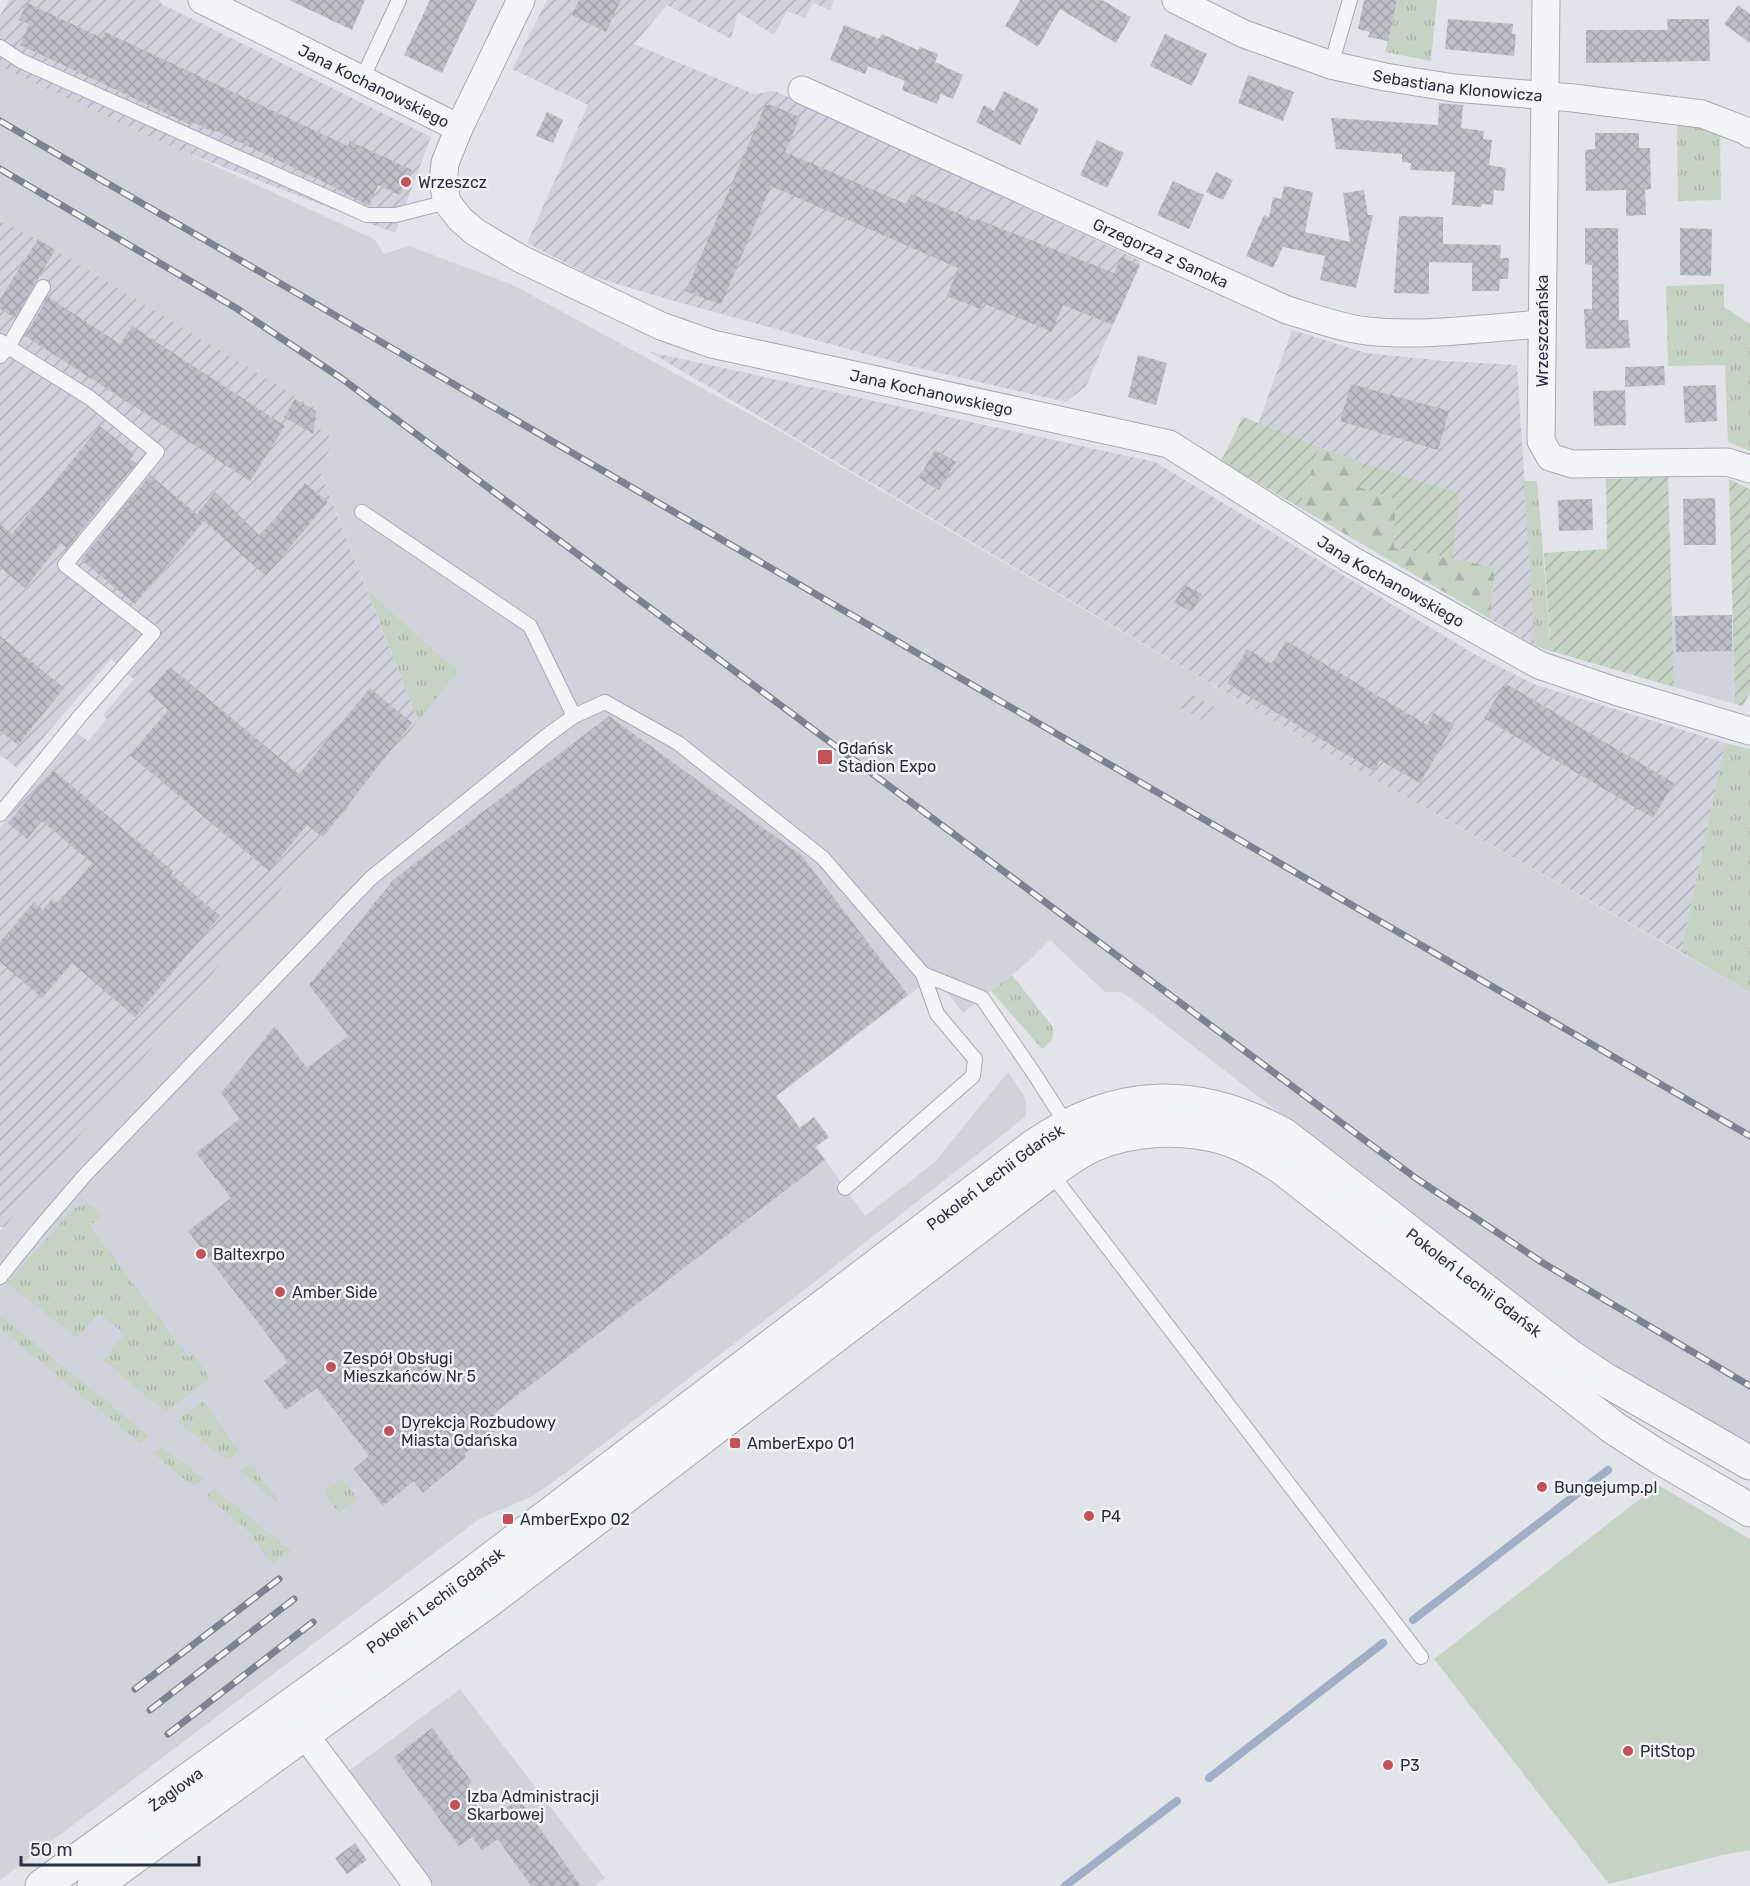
<svg xmlns="http://www.w3.org/2000/svg" width="1750" height="1886" viewBox="0 0 1750 1886" font-family="Rubik,sans-serif">
  <style>
    .built { fill: #d0d3db }
    .industrial { fill: url(#industrial-furrows) }
    .grass { fill: url(#grass-tufts) }
    .forest { fill: url(#forest-firs) }
    .garden { fill: url(#garden-furrows) }
    .pitch { fill: #c6d2c3 }
    .lines { fill: none; stroke-linecap: round; stroke-linejoin: round }
    .stream { stroke: #a0aec6; stroke-width: 8 }
    .building { fill: url(#building-cross-hatch) }
    .service-casing { stroke: #a7aab3; stroke-width: 16 }
    .minor-casing { stroke: #a7aab3; stroke-width: 29 }
    .tertiary-casing { stroke: #a7aab3; stroke-width: 35 }
    .service { stroke: #f4f5f7; stroke-width: 14 }
    .minor { stroke: #f4f5f7; stroke-width: 27 }
    .tertiary { stroke: #f4f5f7; stroke-width: 33 }
    .rail-casing { stroke: #7c8291; stroke-width: 7 }
    .rail { stroke: #f1f3f6; stroke-width: 4.5; stroke-dasharray: 14; stroke-linecap: butt }
    .poi-dot { fill: #c35257; stroke: #f1f3f6; stroke-width: 2 }
    .labels { text-anchor: middle; dominant-baseline: central; stroke-width: 5; stroke-linejoin: round; paint-order: stroke }
    .street-label { font-size: 16px; fill: #2b303f; stroke: #f1f3f6 }
    .poi-label { font-size: 16px; fill: #2b303f; stroke: #f1f3f6; text-anchor: start }
  </style>
  <defs>
    <pattern id="industrial-furrows" width="10" height="10" patternUnits="userSpaceOnUse" patternTransform="scale(1.5)"><rect width="10" height="10" fill="#d0d3db"/><path d="M-1 1l2-2M0 10L10 0M9 11l2-2" fill="none" stroke="#b3b5bd"/></pattern>
    <pattern id="grass-tufts" width="24" height="20" patternUnits="userSpaceOnUse" patternTransform="scale(1.5)"><rect width="24" height="20" fill="#c6d2c3"/><path d="M3 7l-1-3M5 7V3M7 7l1-3M15 17l-1-3M17 17v-4M19 17l1-3" fill="none" stroke="#aab5a9"/></pattern>
    <pattern id="forest-firs" width="22" height="20" patternUnits="userSpaceOnUse" patternTransform="scale(1.5)"><rect width="22" height="20" fill="#c6d2c3"/><path d="M5 1l3.5 6h-7zM16 11l3.5 6h-7z" fill="#aab5a9"/></pattern>
    <pattern id="garden-furrows" width="10" height="10" patternUnits="userSpaceOnUse" patternTransform="scale(1.5)"><rect width="10" height="10" fill="#c6d2c3"/><path d="M-1 1l2-2M0 10L10 0M9 11l2-2" fill="none" stroke="#aab5a9"/></pattern>
    <pattern id="building-cross-hatch" width="8" height="8" patternUnits="userSpaceOnUse" patternTransform="scale(1.5)"><rect width="8" height="8" fill="#bcbfc8"/><path d="M0 0l8 8M0 8l8-8" fill="none" stroke="#a2a4ad"/></pattern>
  </defs>
  <rect width="100%" height="100%" fill="#e2e4e9"/>
  <path class="built" d="M 0,67 L 374,239 L 384,254 L 409,246 L 515,286 L 775,428 L 1337,758 L 1750,992 L 1750,1447 L 1585,1350 L 1135,1001 L 1121,992 L 1105,992 L 1050,940 L 1029,961 L 963,1013 L 934,976 L 776,1097 L 799,1128 L 814,1117 L 829,1137 L 816,1147 L 865,1216 L 934,1163 L 1008,1072 L 1024,1096 L 1026,1107 L 1025,1117 L 812,1284 L 564,1474 L 533,1496 L 479,1519 L 0,1880 L 0,1231 L 458,671 L 367,590 L 318,465 L 39,240 L 0,221 Z
    M 1732,615 L 1735,704 L 1674,687 L 1672,616 Z
    M 460,1689 L 605,1878 L 594,1886 L 431,1886 L 346,1773 Z"/>
  <path class="industrial" d="M 9,0 L 159,0 L 162,4 L 431,137 L 395,233 L 179,150 L 0,67 L 0,16 Z
    M 547,0 L 834,0 L 830,10 L 813,3 L 805,18 L 787,11 L 774,35 L 738,12 L 731,39 L 667,5 L 634,44 L 754,94 L 775,91 L 1141,261 L 1086,386 L 1066,402 L 906,365 L 667,299 L 591,276 L 527,243 L 588,105 L 512,69 Z
    M 0,221 L 39,240 L 318,410 L 316,426 L 336,441 L 318,466 L 418,721 L 104,1106 L 4,1227 L 0,1227 L 0,827 L 77,733 L 88,741 L 107,719 L 103,715 L 134,679 L 111,659 L 17,768 L 0,755 Z
    M 1292,330 L 1366,353 L 1445,361 L 1517,365 L 1535,646 L 1490,619 L 1495,568 L 1453,558 L 1460,493 L 1363,463 L 1258,424 Z
    M 650,352 L 1155,462 L 1476,655 L 1536,685 L 1725,743 L 1681,952 L 1337,758 Z
    M 1189,693 L 1215,708 L 1207,723 L 1180,708 Z"/>
  <path class="grass" d="M 1397,0 L 1437,0 L 1431,61 L 1385,52 Z
    M 1677,124 L 1705,126 L 1720,134 L 1721,200 L 1678,201 Z
    M 1724,284 L 1724,307 L 1750,324 L 1750,451 L 1728,442 L 1725,365 L 1668,366 L 1666,286 Z
    M 1524,481 L 1537,481 L 1551,651 L 1535,646 Z
    M 367,590 L 458,671 L 418,721 Z
    M 1725,743 L 1750,749 L 1750,992 L 1681,952 Z
    M 1012,975 L 1052,1026 C 1056,1037 1050,1042 1042,1049 L 991,991 Z
    M 86,1204 L 95,1208 L 103,1214 L 90,1226 L 188,1357 L 193,1354 L 210,1378 L 166,1412 L 103,1360 L 125,1334 L 99,1313 L 77,1338 L 7,1283 L 73,1209 Z
    M 0,1315 L 149,1436 L 140,1443 L 0,1329 Z
    M 203,1401 L 239,1451 L 229,1460 L 226,1457 L 223,1458 L 177,1421 Z
    M 162,1447 L 204,1479 L 194,1487 L 153,1453 Z
    M 250,1464 L 279,1502 L 278,1503 L 240,1471 Z
    M 342,1478 L 358,1499 L 339,1513 L 324,1492 Z
    M 215,1489 L 291,1551 L 273,1564 L 247,1530 L 206,1496 Z"/>
  <path class="forest" d="M 1319,447 L 1363,463 L 1357,486 L 1396,500 L 1394,548 L 1453,558 L 1495,568 L 1490,619 L 1299,507 Z"/>
  <path class="garden" d="M 1243,417 L 1319,447 L 1299,507 L 1221,461 Z
    M 1363,463 L 1460,493 L 1453,558 L 1394,548 L 1396,500 L 1357,486 Z
    M 1668,477 L 1674,687 L 1551,651 L 1544,553 L 1607,549 L 1606,479 Z
    M 1729,479 L 1750,489 L 1750,692 L 1743,706 L 1735,704 Z"/>
  <path class="pitch" d="M 1658,1485 L 1750,1539 L 1750,1850 L 1722,1855 L 1609,1884 L 1434,1659 Z"/>
  <g class="lines">
    <path class="stream" d="M 1413,1620 L 1608,1470
      M 1209,1778 L 1383,1643
      M 1065,1886 L 1177,1801"/>
  </g>
  <path class="building" d="M 289,0 L 365,0 L 352,30 Z
    M 430,0 L 477,0 L 442,73 L 404,55 Z
    M 579,0 L 621,0 L 606,32 L 572,15 Z
    M 1020,0 L 1102,0 L 1131,17 L 1116,43 L 1060,9 L 1038,47 L 1005,26 Z
    M 1364,0 L 1397,0 L 1388,41 L 1368,37 L 1370,32 L 1358,29 Z
    M 27,3 L 102,38 L 105,32 L 348,146 L 350,141 L 412,170 L 400,195 L 378,185 L 369,206 L 330,185 L 214,130 L 213,132 L 193,122 L 191,125 L 20,45 L 29,24 L 19,20 Z
    M 1738,5 L 1750,14 L 1750,43 L 1724,24 Z
    M 1448,19 L 1513,24 L 1512,34 L 1516,34 L 1514,56 L 1445,49 Z
    M 1667,19 L 1709,19 L 1710,61 L 1586,63 L 1586,30 L 1668,30 Z
    M 844,25 L 879,39 L 882,34 L 918,50 L 920,47 L 938,54 L 935,62 L 963,75 L 953,99 L 941,94 L 937,104 L 902,90 L 905,81 L 868,66 L 865,74 L 830,60 Z
    M 1165,34 L 1207,54 L 1192,86 L 1150,66 Z
    M 1248,75 L 1294,92 L 1283,121 L 1238,103 Z
    M 1004,91 L 1039,109 L 1020,145 L 976,122 L 984,105 L 994,111 Z
    M 766,103 L 800,117 L 785,152 L 906,204 L 911,194 L 976,221 L 977,219 L 1114,273 L 1121,257 L 1140,265 L 1113,325 L 1063,305 L 1052,332 L 983,303 L 980,309 L 947,296 L 958,268 L 771,186 L 721,305 L 686,291 Z
    M 1439,103 L 1463,105 L 1461,128 L 1484,131 L 1483,139 L 1492,140 L 1489,165 L 1506,168 L 1504,191 L 1494,190 L 1493,205 L 1482,204 L 1481,207 L 1452,205 L 1455,172 L 1410,170 L 1411,163 L 1402,162 L 1402,154 L 1336,149 L 1331,118 L 1438,125 Z
    M 547,112 L 563,120 L 553,143 L 536,136 Z
    M 1595,133 L 1639,133 L 1639,148 L 1650,148 L 1651,189 L 1645,190 L 1646,215 L 1626,216 L 1626,190 L 1586,191 L 1585,150 L 1595,149 Z
    M 1097,140 L 1124,153 L 1107,188 L 1080,175 Z
    M 1216,172 L 1233,180 L 1223,200 L 1206,192 Z
    M 1173,181 L 1204,195 L 1189,229 L 1157,215 Z
    M 1284,186 L 1313,192 L 1305,232 L 1350,242 L 1343,193 L 1364,190 L 1368,215 L 1373,215 L 1356,288 L 1320,280 L 1325,256 L 1283,247 L 1273,268 L 1246,256 L 1264,215 L 1269,217 L 1273,197 L 1281,199 Z
    M 1399,216 L 1443,217 L 1443,244 L 1501,245 L 1500,258 L 1509,258 L 1508,279 L 1500,279 L 1499,291 L 1472,291 L 1472,263 L 1429,262 L 1429,294 L 1394,293 Z
    M 1585,228 L 1618,228 L 1619,320 L 1628,320 L 1630,348 L 1586,349 L 1584,309 L 1592,309 L 1592,265 L 1585,264 Z
    M 1680,228 L 1712,229 L 1711,276 L 1680,275 Z
    M 38,239 L 55,250 L 15,318 L 0,309 L 0,299 Z
    M 48,297 L 120,344 L 132,326 L 285,426 L 250,481 L 25,336 Z
    M 1138,355 L 1167,363 L 1156,405 L 1128,397 Z
    M 1664,366 L 1665,385 L 1625,387 L 1625,367 Z
    M 1351,384 L 1449,411 L 1438,450 L 1340,421 Z
    M 1716,385 L 1717,421 L 1685,423 L 1683,386 Z
    M 1625,390 L 1626,425 L 1594,426 L 1593,391 Z
    M 295,399 L 316,411 L 313,434 L 284,417 Z
    M 100,426 L 134,454 L 130,459 L 136,463 L 67,548 L 61,543 L 25,588 L 0,567 L 0,524 L 12,534 Z
    M 935,450 L 956,462 L 939,490 L 919,478 Z
    M 150,475 L 197,514 L 215,492 L 260,536 L 305,483 L 328,502 L 266,576 L 204,521 L 135,604 L 81,560 Z
    M 1715,498 L 1716,545 L 1684,545 L 1683,499 Z
    M 1592,499 L 1593,530 L 1559,531 L 1558,500 Z
    M 1185,585 L 1202,594 L 1192,612 L 1174,603 Z
    M 1732,615 L 1732,651 L 1676,652 L 1675,616 Z
    M 0,636 L 64,688 L 18,745 L 0,731 Z
    M 1286,641 L 1427,725 L 1434,713 L 1454,725 L 1420,783 L 1380,760 L 1374,771 L 1227,683 L 1247,649 L 1272,664 Z
    M 170,667 L 299,774 L 370,688 L 412,723 L 323,837 L 307,825 L 269,871 L 130,755 L 168,710 L 148,692 Z
    M 1505,683 L 1674,783 L 1653,818 L 1484,718 Z
    M 609,716 L 802,856 L 908,995 L 776,1096 L 800,1128 L 814,1117 L 829,1137 L 815,1147 L 825,1160 L 493,1414 L 502,1426 L 464,1454 L 466,1457 L 423,1493 L 414,1481 L 383,1506 L 354,1469 L 369,1456 L 317,1388 L 286,1410 L 264,1381 L 288,1362 L 188,1231 L 231,1198 L 196,1153 L 240,1119 L 221,1093 L 275,1026 L 307,1068 L 348,1036 L 309,985 L 393,880 Z
    M 53,770 L 173,871 L 171,874 L 220,916 L 135,1017 L 72,963 L 42,998 L 0,962 L 0,942 L 34,902 L 43,910 L 51,900 L 59,903 L 92,863 L 42,821 L 27,839 L 8,823 Z
    M 432,1728 L 472,1782 L 468,1786 L 492,1819 L 519,1799 L 581,1886 L 531,1886 L 498,1839 L 482,1850 L 472,1837 L 459,1846 L 394,1757 Z
    M 355,1843 L 367,1860 L 347,1874 L 335,1858 Z"/>
  <g class="lines">
    <g class="service-casing">
      <path id="service" d="M 0,47 L 21,61 L 367,215 L 396,215 L 447,202
        M 1331,65 L 1350,0
        M 362,79 L 399,0
        M 0,341 L 8,347 L 43,287
        M 0,356 L 8,347 L 90,398 L 157,452 L 65,565 L 153,633 L 81,715 L 0,814
        M 362,512 L 530,626 L 574,716
        M 1050,1172 L 1421,1657
        M 845,1188 L 973,1076 L 975,1059 L 937,1014 L 923,974
        M 0,1277 L 37,1231 L 86,1174 L 371,878 L 548,735 L 574,716 L 605,702 L 678,743 L 823,858 L 923,974 L 982,998 L 1033,1072 L 1067,1125"/>
    </g>
    <g class="minor-casing">
      <g id="minor">
        <path id="s1" d="M 202,0 L 459,128"/>
        <path id="s2" d="M 521,0 L 459,128 L 445,163 L 443,183 L 447,202 L 460,219 L 475,232 L 521,259 L 661,326 L 712,344 L 1169,444 L 1350,559 L 1539,665 L 1615,691 L 1750,731"/>
        <path id="s3" d="M 1176,0 L 1244,34 L 1331,65 L 1385,77 L 1454,88 L 1573,98 L 1702,114 L 1746,131 L 1750,134"/>
        <path d="M 1546,0 L 1541,441 L 1550,457 L 1572,464 L 1727,462 L 1750,469"/>
        <path id="s4" d="M 802,90 L 1287,310 C 1314,318 1340,328 1367,331 C 1423,337 1485,328 1541,324"/>
        <path d="M 293,1719 L 418,1886"/>
      </g>
    </g>
    <g class="tertiary-casing">
      <g id="tertiary">
        <path id="s5" d="M 42,1886 L 469,1576 L 1034,1146 C 1116,1089 1196,1087 1284,1135 L 1568,1355 L 1604,1379 L 1750,1463"/>
        <path d="M 94,1886 L 488,1601 L 1050,1172 C 1064,1162 1078,1152 1093,1145 C 1133,1128 1183,1126 1224,1138 C 1244,1144 1263,1156 1281,1167 L 1614,1428 L 1659,1457 L 1750,1510"/>
      </g>
    </g>
    <use href="#service" class="service"/>
    <use href="#minor" class="minor"/>
    <use href="#tertiary" class="tertiary"/>
    <g class="rail-casing">
      <path id="rail" d="M 0,121 L 1750,1136
        M 0,169 L 236,308 L 341,378 L 1417,1179 L 1543,1263 L 1750,1386
        M 135,1689 L 279,1579
        M 150,1710 L 294,1599
        M 168,1734 L 313,1622"/>
    </g>
    <use href="#rail" class="rail"/>
  </g>
  <g class="poi-dot">
    <circle cx="406" cy="182" r="6"/>
    <rect x="817" y="749" width="16" height="16" rx="3"/>
    <circle cx="201" cy="1254" r="6"/>
    <circle cx="280" cy="1292" r="6"/>
    <circle cx="331" cy="1367" r="6"/>
    <circle cx="389" cy="1431" r="6"/>
    <rect x="729" y="1437" width="12" height="12" rx="3"/>
    <circle cx="1542" cy="1487" r="6"/>
    <circle cx="1089" cy="1516" r="6"/>
    <rect x="502" y="1513" width="12" height="12" rx="3"/>
    <circle cx="1628" cy="1751" r="6"/>
    <circle cx="1388" cy="1765" r="6"/>
    <circle cx="455" cy="1805" r="6"/>
  </g>
  <g class="labels">
    <g class="street-label">
      <text stroke="none"><textPath href="#s3" startOffset="297">Sebastiana Klonowicza</textPath></text>
      <text stroke="none"><textPath href="#s1" startOffset="192">Jana Kochanowskiego</textPath></text>
      <text stroke="none"><textPath href="#s4" startOffset="394">Grzegorza z Sanoka</textPath></text>
      <text transform="translate(1542 331) rotate(-90)">Wrzeszczańska</text>
      <text stroke="none"><textPath href="#s2" startOffset="748">Jana Kochanowskiego</textPath></text>
      <text stroke="none"><textPath href="#s2" startOffset="1252">Jana Kochanowskiego</textPath></text>
      <text stroke="none"><textPath href="#s5" startOffset="1188">Pokoleń Lechii Gdańsk</textPath></text>
      <text stroke="none"><textPath href="#s5" startOffset="1744">Pokoleń Lechii Gdańsk</textPath></text>
      <text stroke="none"><textPath href="#s5" startOffset="486">Pokoleń Lechii Gdańsk</textPath></text>
      <text stroke="none"><textPath href="#s5" startOffset="165">Żaglowa</textPath></text>
    </g>
    <g class="poi-label">
      <text x="418" y="182">Wrzeszcz</text>
      <text x="838" y="748">Gdańsk<tspan x="838" dy="18">Stadion Expo</tspan></text>
      <text x="213" y="1254">Baltexrpo</text>
      <text x="292" y="1292">Amber Side</text>
      <text x="343" y="1358">Zespół Obsługi<tspan x="343" dy="18">Mieszkańców Nr 5</tspan></text>
      <text x="401" y="1422">Dyrekcja Rozbudowy<tspan x="401" dy="18">Miasta Gdańska</tspan></text>
      <text x="747" y="1443">AmberExpo 01</text>
      <text x="1554" y="1487">Bungejump.pl</text>
      <text x="1101" y="1516">P4</text>
      <text x="520" y="1519">AmberExpo 02</text>
      <text x="1640" y="1751">PitStop</text>
      <text x="1400" y="1765">P3</text>
      <text x="467" y="1796">Izba Administracji<tspan x="467" dy="18">Skarbowej</tspan></text>
    </g>
  </g>
  <path d="M21 1856v9h178v-9" fill="none" stroke="#2b303f" stroke-width="3"/>
  <text x="30" y="1856" font-size="18" fill="#2b303f" stroke="#f1f3f6" stroke-width="4.5" paint-order="stroke">50 m</text>
</svg>
